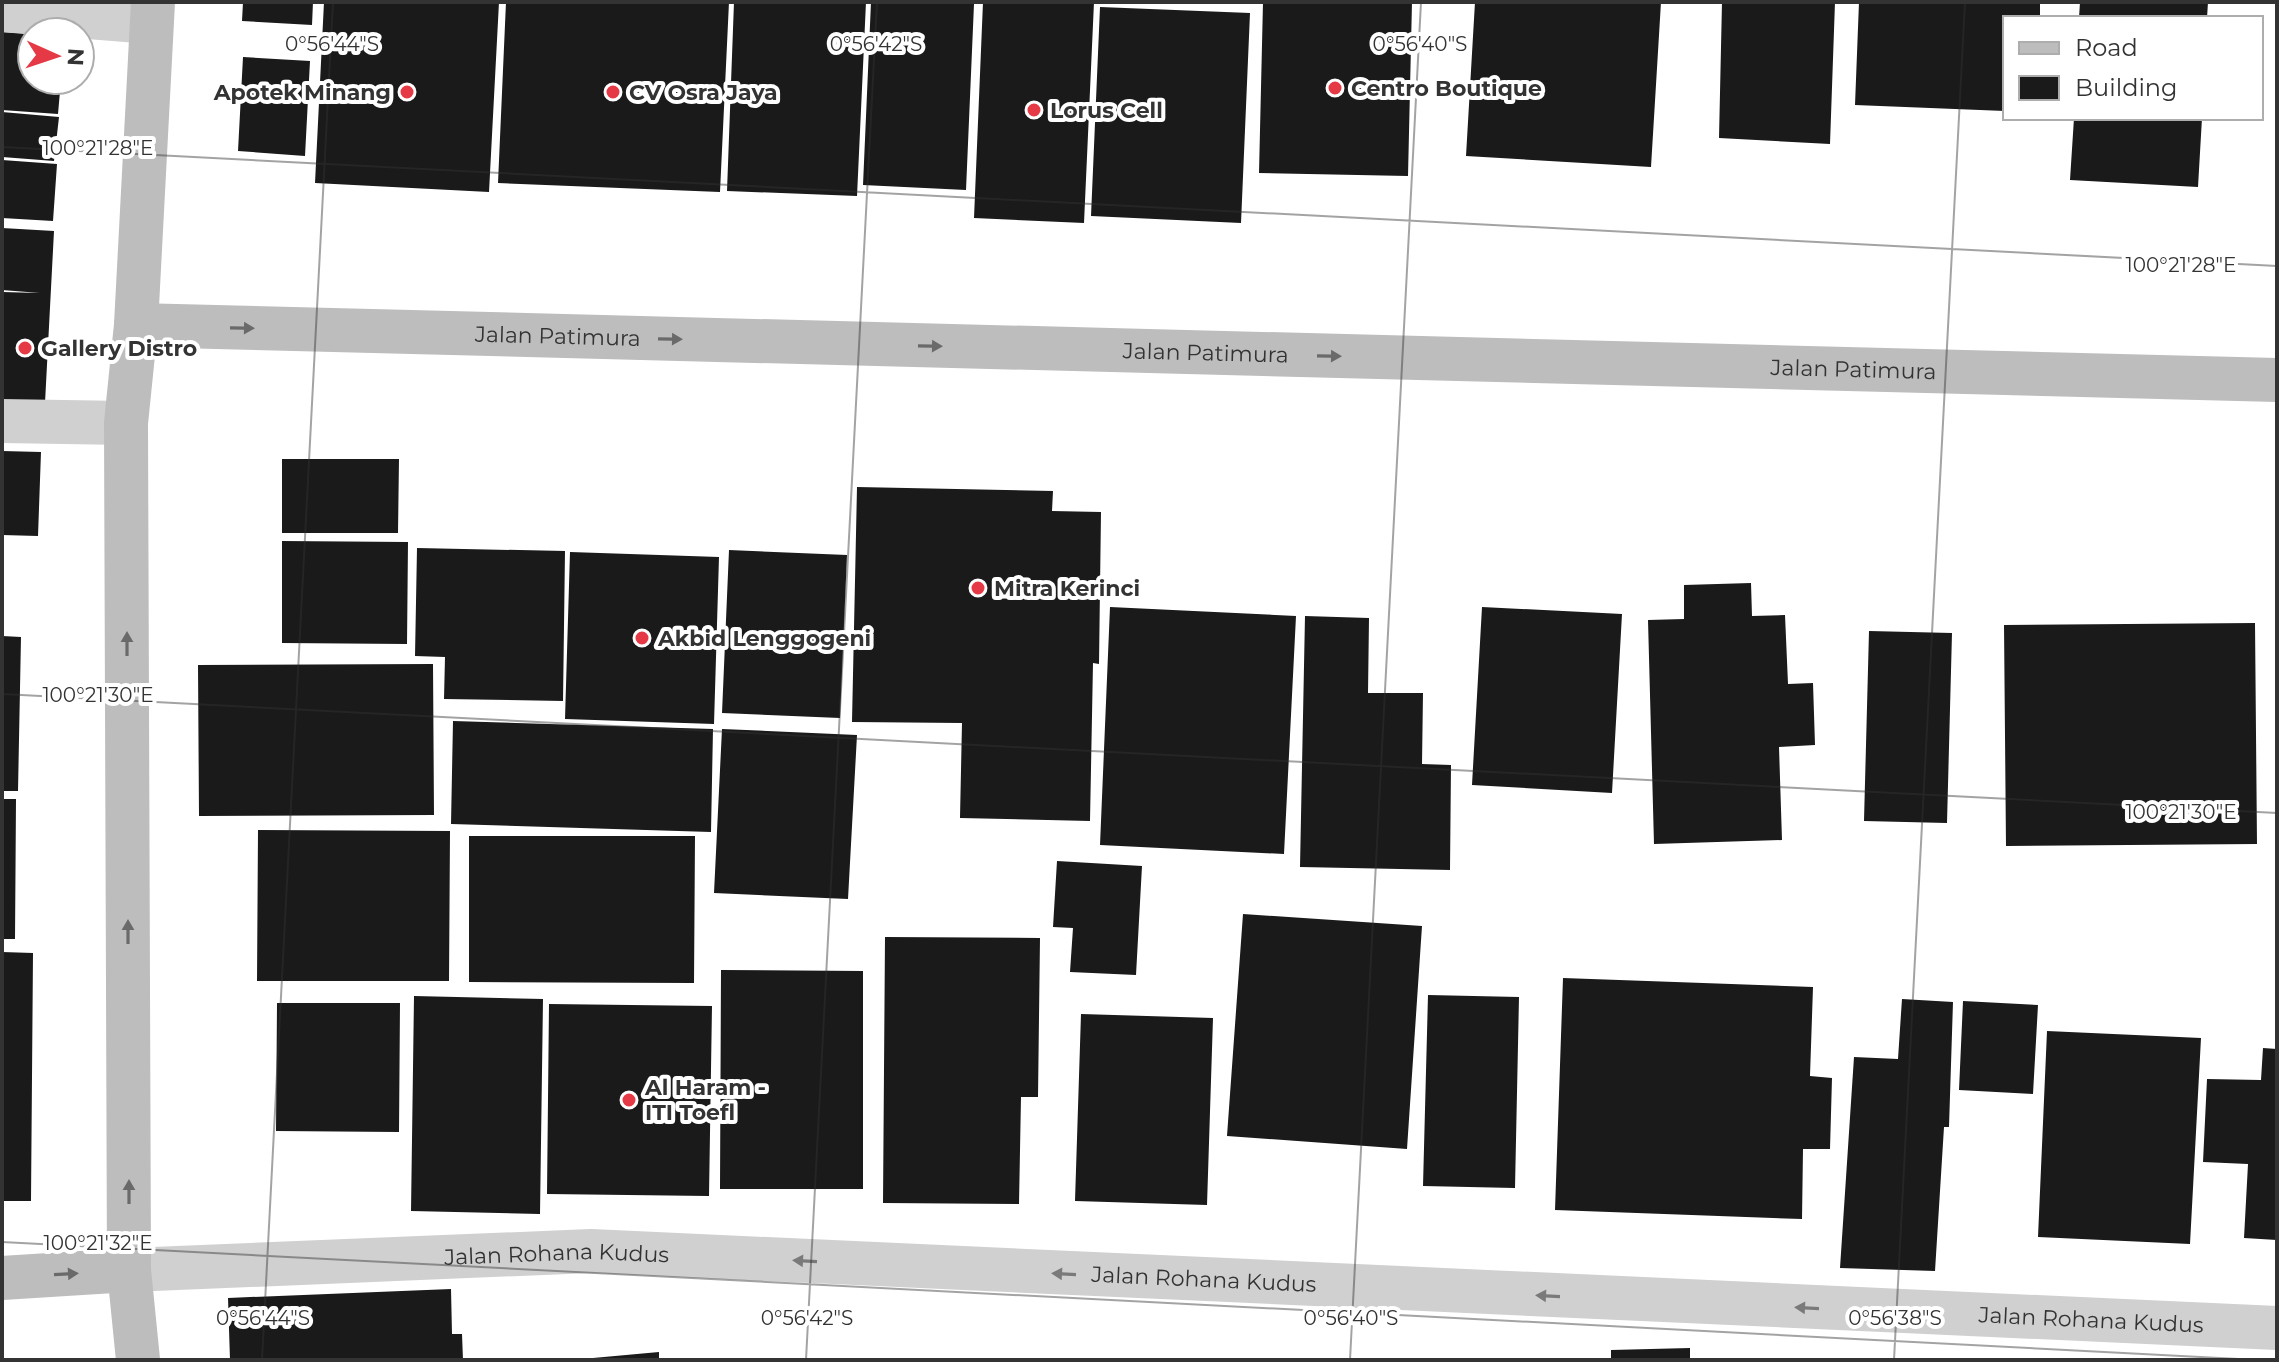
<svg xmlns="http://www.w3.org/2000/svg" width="2279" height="1362" viewBox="0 0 2279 1362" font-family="Montserrat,sans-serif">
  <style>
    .building { fill: #1a1a1a }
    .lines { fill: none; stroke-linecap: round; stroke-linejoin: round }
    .street { stroke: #d0d0d0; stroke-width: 44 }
    .secondary { stroke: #bdbdbd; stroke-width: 44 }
    .oneway { fill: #6a6a6a }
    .oneway2 { fill: #7a7a7a }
    .ticks { fill: none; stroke: #333; stroke-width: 2; stroke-opacity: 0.45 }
    .poi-dot { fill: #e63946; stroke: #fff; stroke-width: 3 }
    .labels { text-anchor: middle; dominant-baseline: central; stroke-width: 8; stroke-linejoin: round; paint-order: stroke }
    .poi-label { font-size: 22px; font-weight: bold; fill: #333; stroke: #fff; text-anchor: start }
    .street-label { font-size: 22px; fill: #333; stroke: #fff }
    .ticks-label { font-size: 20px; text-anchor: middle; fill: #333; stroke: #fff; stroke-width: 8; stroke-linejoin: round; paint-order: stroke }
  </style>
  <rect width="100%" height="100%" fill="#fff"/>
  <path class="building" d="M 243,2 L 313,2 L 312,25 L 242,21 Z
    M 324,2 L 499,2 L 489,192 L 315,183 Z
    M 506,2 L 729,2 L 720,192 L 498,183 Z
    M 734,2 L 866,2 L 857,196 L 727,191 Z
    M 871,2 L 974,4 L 966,190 L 863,185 Z
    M 983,2 L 1094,2 L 1084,223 L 974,218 Z
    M 1263,2 L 1412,2 L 1408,176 L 1259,173 Z
    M 1475,2 L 1661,2 L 1651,167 L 1466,156 Z
    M 1722,2 L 1835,2 L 1830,144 L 1719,138 Z
    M 1859,2 L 2040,2 L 2040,18 L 2005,18 L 2005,111 L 1855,105 Z
    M 2080,2 L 2208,2 L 2207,18 L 2079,18 Z
    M 1100,7 L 1250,13 L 1241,223 L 1091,216 Z
    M 2,32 L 32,34 L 32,80 L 61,80 L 58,114 L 2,110 Z
    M 243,57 L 310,61 L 305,156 L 238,151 Z
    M 2,112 L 59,117 L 54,161 L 2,157 Z
    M 2074,118 L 2202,118 L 2198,187 L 2070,180 Z
    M 2,160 L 57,164 L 53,221 L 2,218 Z
    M 2,228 L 54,231 L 45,403 L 2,401 L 2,292 L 40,293 L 2,290 Z
    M 2,451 L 41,452 L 38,536 L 2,535 Z
    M 282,459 L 399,459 L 398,533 L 282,533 Z
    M 857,487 L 1053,491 L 1052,511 L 1101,512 L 1099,664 L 1093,663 L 1090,821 L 960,818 L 962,723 L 852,722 Z
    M 282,541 L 408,542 L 407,644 L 282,643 Z
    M 417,548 L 565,551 L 563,701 L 444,699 L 445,657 L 415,656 Z
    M 729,550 L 847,555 L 840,718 L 722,713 Z
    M 570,552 L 719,557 L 714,724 L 565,719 Z
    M 1751,583 L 1752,616 L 1785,615 L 1788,684 L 1813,683 L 1815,745 L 1779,747 L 1782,840 L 1654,844 L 1648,620 L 1684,619 L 1684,585 Z
    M 1110,607 L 1296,616 L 1284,854 L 1100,845 Z
    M 1482,607 L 1622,614 L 1612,793 L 1472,785 Z
    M 1305,616 L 1369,618 L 1368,693 L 1423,693 L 1422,764 L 1451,765 L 1450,870 L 1300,867 Z
    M 2255,623 L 2257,844 L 2006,846 L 2004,625 Z
    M 1869,631 L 1952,633 L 1947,823 L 1864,821 Z
    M 2,636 L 21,637 L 18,791 L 2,791 Z
    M 433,664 L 434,815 L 199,816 L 198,665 Z
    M 453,721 L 713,729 L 711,832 L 451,824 Z
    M 722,729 L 857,735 L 848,899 L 714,893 Z
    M 2,799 L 16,799 L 15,939 L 2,939 Z
    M 258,830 L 450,831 L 449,981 L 257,981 Z
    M 469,836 L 695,836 L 694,983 L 469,982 Z
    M 1057,861 L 1142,866 L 1136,975 L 1070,972 L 1073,928 L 1053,927 Z
    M 1243,914 L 1422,926 L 1407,1149 L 1227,1136 Z
    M 885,937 L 1040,938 L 1038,1097 L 1021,1097 L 1019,1204 L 883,1203 Z
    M 2,952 L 33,953 L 31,1201 L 2,1201 Z
    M 721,970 L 863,971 L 863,1189 L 720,1189 Z
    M 1563,978 L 1813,987 L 1810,1076 L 1832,1078 L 1830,1149 L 1803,1149 L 1802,1219 L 1555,1210 Z
    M 1428,995 L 1519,997 L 1515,1188 L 1423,1186 Z
    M 414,996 L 543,999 L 540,1214 L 411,1211 Z
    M 1902,999 L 1953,1002 L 1949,1127 L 1944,1127 L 1935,1271 L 1840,1268 L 1854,1057 L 1898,1059 Z
    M 1963,1001 L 2038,1005 L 2033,1094 L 1959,1090 Z
    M 277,1003 L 400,1003 L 399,1132 L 276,1131 Z
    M 549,1004 L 712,1006 L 709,1196 L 547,1194 Z
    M 1081,1014 L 1213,1018 L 1207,1205 L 1075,1201 Z
    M 2047,1031 L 2201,1038 L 2190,1244 L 2038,1237 Z
    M 2263,1048 L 2277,1049 L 2277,1240 L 2244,1238 L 2248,1164 L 2203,1162 L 2207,1079 L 2261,1080 Z
    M 451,1289 L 452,1334 L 462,1334 L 463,1360 L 230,1360 L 228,1298 Z
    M 1690,1348 L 1690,1360 L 1611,1360 L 1611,1350 Z
    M 659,1352 L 659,1360 L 593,1360 L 593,1358 Z"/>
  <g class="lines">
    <g class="street">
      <path d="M 2,10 L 151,22"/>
      <path d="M 2,421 L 126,423"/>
      <path id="s1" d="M 129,1270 L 591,1251 L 2277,1328"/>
    </g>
    <g class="secondary">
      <path id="s2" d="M 136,325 L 2277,380"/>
      <path d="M 2,1278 L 129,1270"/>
      <path d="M 138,1360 L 129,1270 L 126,423 L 136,325 L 153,2"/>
    </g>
  </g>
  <defs><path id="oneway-solid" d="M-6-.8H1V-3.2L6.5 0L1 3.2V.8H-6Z" transform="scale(2)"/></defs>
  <g class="oneway">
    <use href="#oneway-solid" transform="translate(242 328) rotate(1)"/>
    <use href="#oneway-solid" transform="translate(670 339) rotate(1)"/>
    <use href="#oneway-solid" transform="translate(930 346) rotate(1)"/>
    <use href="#oneway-solid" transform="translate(1329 356) rotate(1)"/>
    <use href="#oneway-solid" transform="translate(127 644) rotate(-90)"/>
    <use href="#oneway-solid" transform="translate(128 932) rotate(-90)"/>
    <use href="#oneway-solid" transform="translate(129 1192) rotate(-90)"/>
    <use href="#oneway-solid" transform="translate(66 1274) rotate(-3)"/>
  </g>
  <g class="oneway2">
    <use href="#oneway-solid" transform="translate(805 1261) rotate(-177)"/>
    <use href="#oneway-solid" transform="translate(1064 1274) rotate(-177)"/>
    <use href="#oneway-solid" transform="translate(1548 1296) rotate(-177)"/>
    <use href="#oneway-solid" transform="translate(1807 1308) rotate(-177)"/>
  </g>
  <path class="ticks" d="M 2,147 L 2277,266M 2,694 L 2277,813M 2,1242 L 2258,1360M 262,1360 L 333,2M 806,1360 L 877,2M 1350,1360 L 1421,2M 1894,1360 L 1965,2"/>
  <g class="poi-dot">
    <circle cx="1335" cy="88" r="8"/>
    <circle cx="407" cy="92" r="8"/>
    <circle cx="613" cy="92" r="8"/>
    <circle cx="1034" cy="110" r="8"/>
    <circle cx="25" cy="348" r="8"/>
    <circle cx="978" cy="588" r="8"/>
    <circle cx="642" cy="638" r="8"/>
    <circle cx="629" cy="1100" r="8"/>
  </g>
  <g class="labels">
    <g class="poi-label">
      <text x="1351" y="88">Centro Boutique</text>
      <text x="391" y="92" text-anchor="end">Apotek Minang</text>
      <text x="629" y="92">CV Osra Jaya</text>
      <text x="1050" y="110">Lorus Cell</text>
      <text x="41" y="348">Gallery Distro</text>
      <text x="994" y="588">Mitra Kerinci</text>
      <text x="658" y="638">Akbid Lenggogeni</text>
      <text x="645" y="1087">Al Haram -<tspan x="645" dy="25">ITI Toefl</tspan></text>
    </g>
    <g class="street-label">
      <text stroke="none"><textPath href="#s2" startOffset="422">Jalan Patimura</textPath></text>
      <text stroke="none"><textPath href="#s2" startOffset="1070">Jalan Patimura</textPath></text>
      <text stroke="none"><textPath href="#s2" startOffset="1718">Jalan Patimura</textPath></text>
      <text stroke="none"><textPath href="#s1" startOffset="428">Jalan Rohana Kudus</textPath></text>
      <text stroke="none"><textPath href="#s1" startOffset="1076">Jalan Rohana Kudus</textPath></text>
      <text stroke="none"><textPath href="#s1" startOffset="1964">Jalan Rohana Kudus</textPath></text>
    </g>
  </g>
  <g class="ticks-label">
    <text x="332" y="51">0°56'44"S</text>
    <text x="876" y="51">0°56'42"S</text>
    <text x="1420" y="51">0°56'40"S</text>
    <text x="98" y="155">100°21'28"E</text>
    <text x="2181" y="272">100°21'28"E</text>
    <text x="98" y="702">100°21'30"E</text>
    <text x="2181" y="819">100°21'30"E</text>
    <text x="98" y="1250">100°21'32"E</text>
    <text x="263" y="1325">0°56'44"S</text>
    <text x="807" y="1325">0°56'42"S</text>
    <text x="1351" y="1325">0°56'40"S</text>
    <text x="1895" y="1325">0°56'38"S</text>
  </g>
  <rect width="2279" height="1362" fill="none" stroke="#333333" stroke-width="8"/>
  <rect x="2003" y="16" width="260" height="104" fill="#ffffff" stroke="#adadad" stroke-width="2"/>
  <rect x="2019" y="42" width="40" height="12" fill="#bdbdbd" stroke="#adadad" stroke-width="2"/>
  <text x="2075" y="56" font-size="24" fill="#333333">Road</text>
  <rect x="2019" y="76" width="40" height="24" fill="#1a1a1a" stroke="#adadad" stroke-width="2"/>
  <text x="2075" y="96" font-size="24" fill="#333333">Building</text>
  <g transform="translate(56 56) rotate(93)"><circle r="38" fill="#ffffff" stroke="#adadad" stroke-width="2"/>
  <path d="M0-6L14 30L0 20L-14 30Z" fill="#e63946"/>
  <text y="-12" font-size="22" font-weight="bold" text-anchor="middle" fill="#333333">N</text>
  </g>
</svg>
